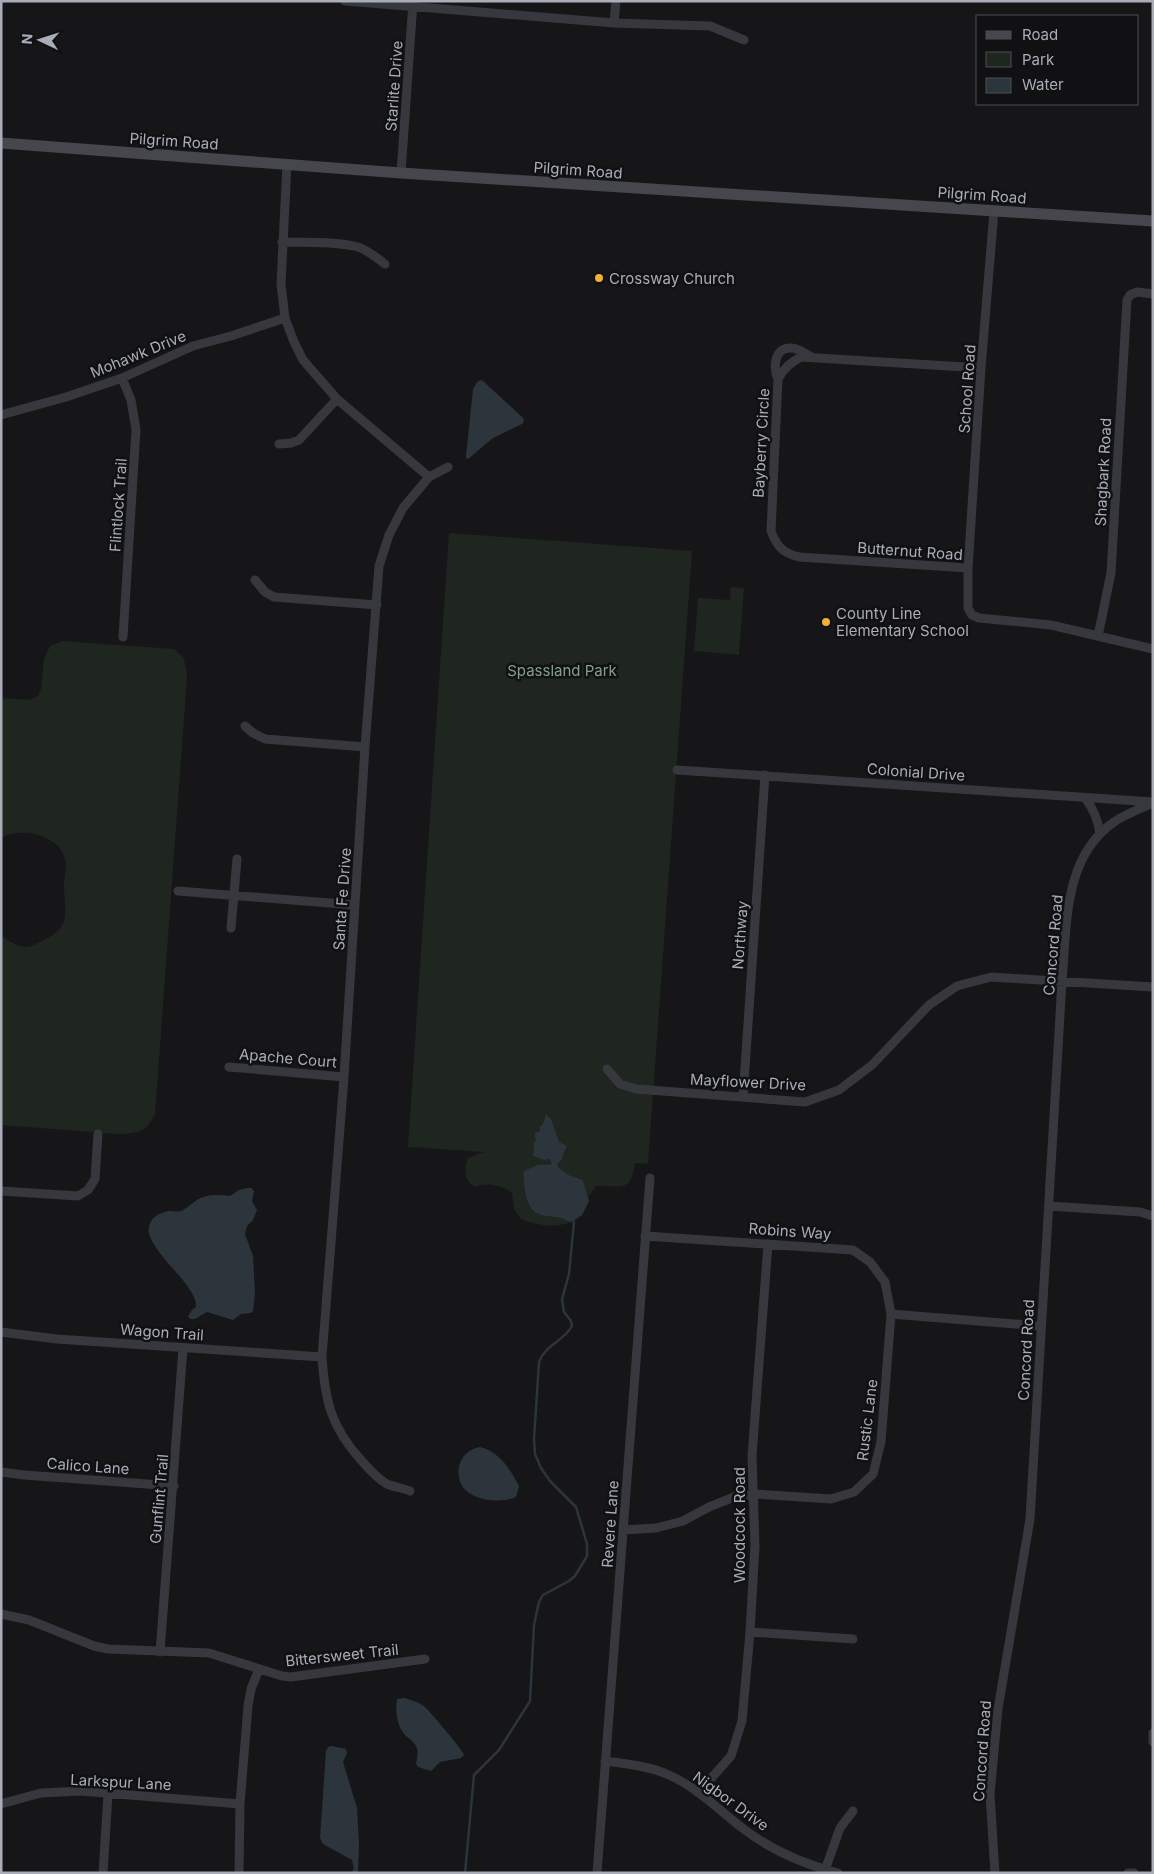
<svg xmlns="http://www.w3.org/2000/svg" width="1154" height="1874" viewBox="0 0 1154 1874" font-family="Inter,sans-serif">
  <style>
    .green { fill: #1e261f }
    .water { fill: #2c353c }
    .lines { fill: none; stroke-linecap: round; stroke-linejoin: round }
    .stream { stroke: #2c353c; stroke-width: 2.5 }
    .street { stroke: #37383d; stroke-width: 9 }
    .secondary { stroke: #45474d; stroke-width: 11 }
    .poi-dot { fill: #f2b134; stroke: #111113; stroke-width: 2 }
    .labels { text-anchor: middle; dominant-baseline: central; stroke-width: 5; stroke-linejoin: round; paint-order: stroke }
    .street-label { font-size: 15px; fill: #a8adb8; stroke: #111113 }
    .poi-label { font-size: 15px; fill: #a8adb8; stroke: #111113; text-anchor: start }
    .park-label { font-size: 15px; fill: #7fa381; stroke: #111113 }
  </style>
  <rect width="100%" height="100%" fill="#161618"/>
  <path class="green" d="M 449,533 L 692,551 L 648,1164 L 635,1163 C 631,1194 621,1185 596,1186 L 588,1197 L 583,1180 L 569,1175 L 559,1168 L 557,1164 L 562,1160 L 533,1156 L 549,1159 L 552,1164 L 542,1165 L 524,1171 C 524,1184 524,1209 538,1214 C 546,1217 554,1216 561,1218 C 566,1219 568,1222 572,1222 C 553,1228 539,1226 521,1219 L 514,1209 L 512,1193 C 502,1185 486,1182 476,1187 C 464,1183 464,1169 468,1158 L 484,1152 L 408,1147 Z
    M 731,587 L 744,588 L 739,655 L 694,651 L 698,598 L 730,600 Z
    M 63,641 L 174,649 L 184,658 L 187,677 L 155,1114 C 146,1133 138,1133 118,1134 L 1,1125 L 1,936 C 9,941 17,946 26,947 C 29,947 33,945 36,944 C 49,938 63,932 65,916 C 66,907 64,896 64,886 C 64,875 68,866 64,856 C 56,834 20,827 1,838 L 1,698 L 29,700 L 38,696 L 41,689 L 44,659 L 50,646 Z"/>
  <path class="water" d="M 482,380 L 523,418 L 524,421 L 522,424 L 493,438 L 468,459 L 466,458 L 466,456 L 473,389 L 478,381 Z
    M 546,1115 L 551,1119 L 559,1142 L 567,1146 L 562,1156 L 562,1160 L 557,1164 L 559,1168 L 569,1175 L 583,1180 L 589,1201 L 582,1215 L 572,1222 C 567,1222 566,1219 561,1218 C 554,1216 545,1217 538,1214 C 525,1209 523,1183 524,1171 L 538,1165 L 552,1164 L 549,1159 L 545,1160 L 533,1156 L 534,1143 L 537,1139 L 535,1138 L 535,1133 L 540,1131 L 540,1127 L 543,1124 Z
    M 247,1188 L 251,1188 L 254,1191 L 252,1201 L 257,1210 L 253,1220 L 247,1226 L 245,1234 L 253,1256 L 255,1294 L 253,1311 L 251,1313 L 241,1314 L 233,1320 L 207,1312 L 195,1319 L 190,1319 L 188,1316 L 192,1310 L 196,1307 C 198,1287 154,1256 149,1233 C 147,1220 157,1213 169,1211 C 173,1211 177,1212 181,1211 C 185,1209 190,1205 194,1202 C 204,1194 218,1194 230,1196 L 239,1190 Z
    M 480,1447 C 500,1452 510,1469 519,1486 L 516,1497 C 501,1504 472,1501 462,1486 C 453,1469 462,1450 480,1447 Z
    M 404,1698 C 411,1700 419,1702 425,1707 C 431,1713 463,1750 464,1755 L 461,1758 L 440,1762 L 431,1771 L 418,1767 L 416,1764 C 417,1759 418,1754 417,1748 C 415,1743 411,1740 406,1736 C 397,1727 395,1712 397,1699 Z
    M 332,1746 L 346,1749 L 347,1753 L 343,1762 L 357,1808 L 359,1844 L 358,1873 L 351,1873 L 354,1868 L 352,1860 L 323,1844 L 320,1838 L 326,1751 L 328,1747 Z"/>
  <g class="lines">
    <path class="stream" d="M 465,1873 L 474,1775 L 499,1750 L 530,1701 L 534,1625 L 539,1602 L 543,1595 L 569,1581 L 575,1576 L 587,1556 L 587,1544 L 576,1507 L 550,1481 L 541,1468 L 535,1454 L 534,1439 L 539,1362 C 545,1345 564,1341 572,1326 L 571,1321 L 564,1312 L 562,1299 L 569,1274 L 574,1222"/>
    <path class="street" d="M 345,1 L 614,23 L 710,26 L 744,40
      M 614,23 L 616,1
      M 287,164 L 281,284 L 285,318 L 294,342 L 303,360 L 337,399 L 429,477
      M 401,173 L 413,2
      M 994,211 L 981,368 L 968,568 L 968,608 L 972,615 L 979,618 L 1051,625 L 1153,649
      M 282,242 C 306,243 334,241 358,247 C 368,250 377,258 385,264
      M 122,378 L 131,400 L 136,430 L 123,637
      M 778,379 C 773,368 774,347 791,348 C 798,348 804,353 810,356
      M 1,415 L 66,397 L 122,378 L 193,346 L 231,336 L 285,318
      M 279,444 L 291,443 L 299,440 L 337,399
      M 968,568 L 799,557 C 783,553 777,547 771,531 L 778,379 C 784,368 790,363 801,357 L 981,368
      M 255,580 L 265,592 L 274,597 L 377,605
      M 1098,636 L 1111,573 L 1127,300 L 1130,295 L 1137,292 L 1153,294
      M 245,726 L 253,733 L 265,739 L 365,747
      M 677,770 L 1153,802
      M 1085,798 C 1094,809 1098,820 1100,834
      M 178,891 L 355,905
      M 231,928 L 237,859
      M 229,1067 L 344,1077
      M 607,1069 L 620,1084 L 636,1089 L 805,1102 L 839,1090 L 872,1065 L 929,1005 L 957,986 L 991,977 L 1153,987
      M 743,1097 L 765,775
      M 1,1191 L 78,1196 L 88,1190 L 95,1179 L 98,1134
      M 1049,1206 L 1140,1212 L 1153,1216
      M 891,1314 L 1041,1326
      M 1,1332 L 57,1339 L 322,1357
      M 1,1472 L 24,1475 L 174,1486
      M 410,1491 C 403,1488 394,1487 387,1484 C 378,1479 368,1468 361,1460 C 331,1427 325,1401 322,1357 L 344,1077 L 365,747 L 379,566 L 389,535 L 403,508 L 429,477 L 448,467
      M 623,1530 L 656,1528 L 683,1521 L 709,1507 L 734,1497 L 755,1494 L 831,1499 L 854,1492 L 873,1474 L 881,1442 L 891,1314 L 885,1282 L 870,1262 L 853,1250 L 645,1236
      M 1,1614 L 29,1620 L 94,1646 L 108,1649 L 209,1653 L 282,1676 L 291,1677 L 425,1659
      M 750,1632 L 853,1639
      M 160,1652 L 183,1348
      M 1153,1733 L 1153,1742
      M 605,1761 C 627,1764 649,1766 669,1775 C 696,1787 718,1809 741,1827 C 769,1849 803,1864 838,1873
      M 698,1793 L 731,1756 L 742,1721 L 750,1632 L 755,1546 L 752,1456 L 768,1244
      M 1,1804 L 41,1793 L 81,1791 L 240,1804
      M 103,1873 L 108,1794
      M 239,1873 L 240,1804 L 248,1706 L 251,1689 L 259,1669
      M 597,1873 L 650,1178
      M 824,1873 L 840,1828 L 853,1811
      M 995,1873 L 990,1794 L 998,1709 L 1030,1519 L 1062,981 C 1067,926 1063,857 1114,822 C 1126,814 1140,809 1153,803
      M 1128,1873 L 1134,1873"/>
    <path class="secondary" d="M 1,143 L 401,173 L 1153,221"/>
  </g>
  <g class="poi-dot">
    <circle cx="599" cy="278" r="5"/>
    <circle cx="826" cy="622" r="5"/>
  </g>
  <g class="labels">
    <g class="street-label">
      <text transform="translate(394 86) rotate(-86)">Starlite Drive</text>
      <text transform="translate(174 141) rotate(4)">Pilgrim Road</text>
      <text transform="translate(578 170) rotate(4)">Pilgrim Road</text>
      <text transform="translate(982 195) rotate(4)">Pilgrim Road</text>
      <text transform="translate(138 354) rotate(-22)">Mohawk Drive</text>
      <text transform="translate(967 389) rotate(-86)">School Road</text>
      <text transform="translate(761 443) rotate(-87)">Bayberry Circle</text>
      <text transform="translate(1103 472) rotate(-87)">Shagbark Road</text>
      <text transform="translate(118 505) rotate(-86)">Flintlock Trail</text>
      <text transform="translate(910 551) rotate(4)">Butternut Road</text>
      <text transform="translate(916 772) rotate(4)">Colonial Drive</text>
      <text transform="translate(342 899) rotate(-86)">Santa Fe Drive</text>
      <text transform="translate(740 935) rotate(-86)">Northway</text>
      <text transform="translate(1053 945) rotate(-85)">Concord Road</text>
      <text transform="translate(288 1058) rotate(5)">Apache Court</text>
      <text transform="translate(748 1082) rotate(3)">Mayflower Drive</text>
      <text transform="translate(790 1231) rotate(4)">Robins Way</text>
      <text transform="translate(162 1332) rotate(4)">Wagon Trail</text>
      <text transform="translate(1026 1350) rotate(-87)">Concord Road</text>
      <text transform="translate(867 1420) rotate(-83)">Rustic Lane</text>
      <text transform="translate(88 1466) rotate(4)">Calico Lane</text>
      <text transform="translate(159 1499) rotate(-85)">Gunflint Trail</text>
      <text transform="translate(610 1524) rotate(-86)">Revere Lane</text>
      <text transform="translate(739 1525) rotate(-90)">Woodcock Road</text>
      <text transform="translate(342 1655) rotate(-6)">Bittersweet Trail</text>
      <text transform="translate(982 1751) rotate(-86)">Concord Road</text>
      <text transform="translate(121 1782) rotate(3)">Larkspur Lane</text>
      <text transform="translate(731 1801) rotate(36)">Nigbor Drive</text>
    </g>
    <g class="poi-label">
      <text x="609" y="278">Crossway Church</text>
      <text x="836" y="613">County Line<tspan x="836" dy="17">Elementary School</tspan></text>
    </g>
    <g class="park-label">
      <text x="562" y="670">Spassland Park</text>
    </g>
  </g>
  <rect width="1154" height="1874" fill="none" stroke="#a8adb8" stroke-width="5"/>
  <rect x="976" y="15" width="162" height="90" fill="#111113" stroke="#4d4f55"/>
  <rect x="986" y="31" width="25" height="8" fill="#45474d" stroke="#4d4f55"/>
  <text x="1022" y="40" font-size="15" fill="#a8adb8">Road</text>
  <rect x="986" y="52" width="25" height="15" fill="#1e261f" stroke="#4d4f55"/>
  <text x="1022" y="65" font-size="15" fill="#a8adb8">Park</text>
  <rect x="986" y="78" width="25" height="15" fill="#2c353c" stroke="#4d4f55"/>
  <text x="1022" y="90" font-size="15" fill="#a8adb8">Water</text>
  <g transform="translate(40 40) rotate(274)" stroke="#111113" stroke-width="4" paint-order="stroke">
  <path d="M0-4L9 19L0 12L-9 19Z" fill="#a8adb8"/>
  <text y="-8" font-size="14" font-weight="bold" text-anchor="middle" fill="#a8adb8">N</text>
  </g>
</svg>
